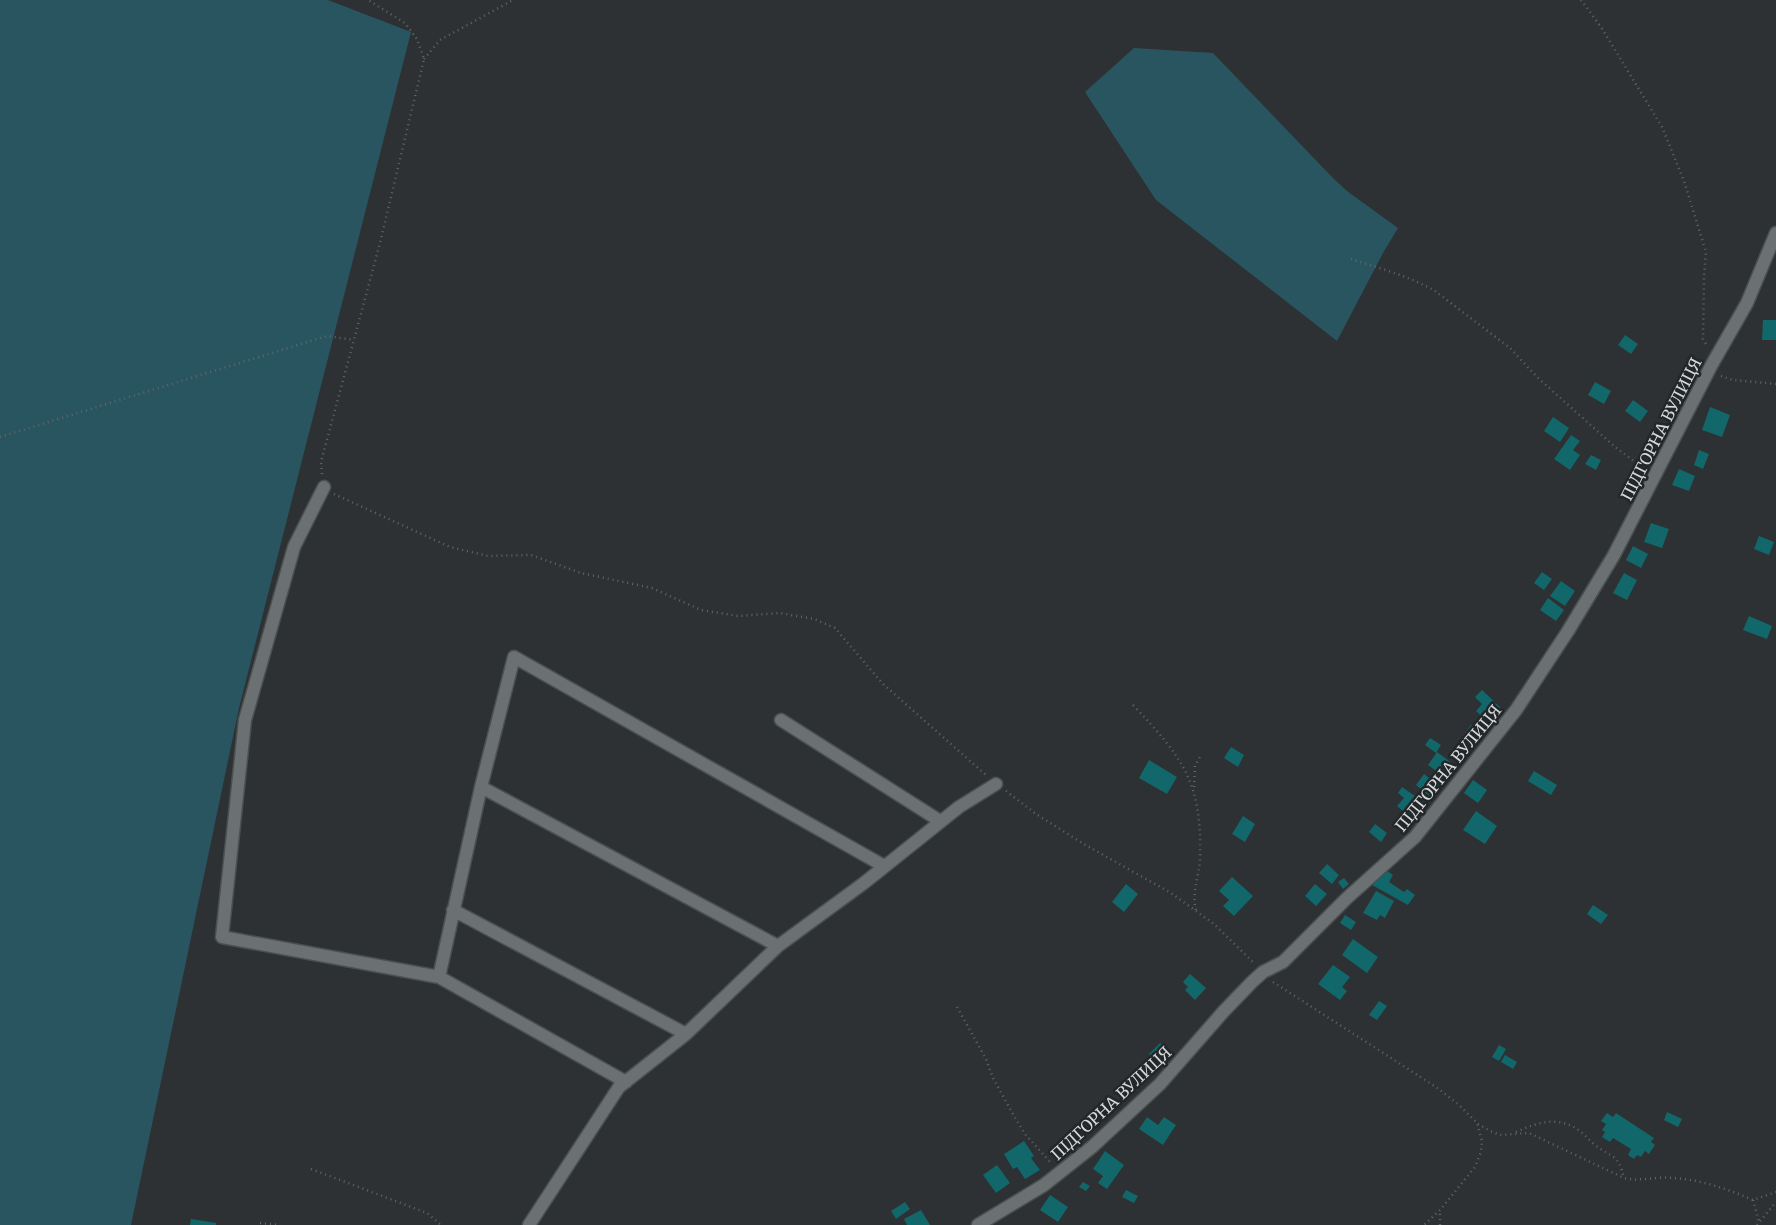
<svg xmlns="http://www.w3.org/2000/svg" width="1776" height="1225" viewBox="0 0 1776 1225" font-family="Merriweather,serif">
  <style>
    .green { fill: #295561 }
    .building { fill: #12676a }
    .lines { fill: none; stroke-linecap: round; stroke-linejoin: round }
    .minor-casing { stroke: #4b4f50; stroke-width: 15 }
    .path { stroke: #626667; stroke-width: 2.5; stroke-dasharray: 1 4; stroke-linecap: butt }
    .minor { stroke: #6b7072; stroke-width: 12 }
    .labels { text-anchor: middle; dominant-baseline: central; stroke-width: 5; stroke-linejoin: round; paint-order: stroke }
    .street-label { font-size: 16px; fill: #d6d9da; stroke: #232729 }
  </style>
  <rect width="100%" height="100%" fill="#2d3133"/>
  <path class="green" d="M 0,0 L 328,0 L 411,32 L 239,708 L 131,1225 L 0,1225 Z
    M 1134,48 L 1213,53 L 1332,177 L 1347,191 L 1398,228 L 1383,253 L 1337,341 L 1156,200 L 1085,92 Z"/>
  <path class="building" d="M 1763,320 L 1776,320 L 1776,340 L 1762,340 Z
    M 1625,335 L 1638,344 L 1631,354 L 1618,345 Z
    M 1595,382 L 1611,391 L 1604,404 L 1588,395 Z
    M 1633,400 L 1648,411 L 1640,422 L 1625,411 Z
    M 1710,407 L 1730,415 L 1722,437 L 1702,430 Z
    M 1553,417 L 1569,428 L 1560,442 L 1544,431 Z
    M 1571,435 L 1580,441 L 1573,450 L 1580,455 L 1570,470 L 1554,459 Z
    M 1699,450 L 1709,454 L 1703,469 L 1694,465 Z
    M 1591,455 L 1601,460 L 1596,470 L 1585,464 Z
    M 1679,469 L 1695,476 L 1689,491 L 1672,485 Z
    M 1651,523 L 1669,529 L 1662,548 L 1644,542 Z
    M 1759,536 L 1774,542 L 1769,555 L 1754,549 Z
    M 1633,546 L 1648,554 L 1641,568 L 1626,560 Z
    M 1542,572 L 1552,579 L 1544,590 L 1534,583 Z
    M 1624,573 L 1637,580 L 1627,600 L 1613,593 Z
    M 1561,581 L 1575,591 L 1565,606 L 1550,596 Z
    M 1548,598 L 1564,610 L 1556,621 L 1540,610 Z
    M 1749,616 L 1772,626 L 1767,639 L 1743,630 Z
    M 1482,690 L 1501,708 L 1488,722 L 1476,711 L 1482,704 L 1475,697 Z
    M 1471,725 L 1479,731 L 1471,742 L 1463,736 Z
    M 1430,738 L 1441,745 L 1436,753 L 1425,745 Z
    M 1231,747 L 1244,755 L 1238,767 L 1224,758 Z
    M 1437,752 L 1452,763 L 1443,776 L 1428,765 Z
    M 1149,760 L 1177,777 L 1167,794 L 1139,778 Z
    M 1534,771 L 1557,785 L 1551,795 L 1528,781 Z
    M 1424,774 L 1435,783 L 1438,779 L 1444,784 L 1433,799 L 1416,785 Z
    M 1473,780 L 1487,790 L 1478,803 L 1464,793 Z
    M 1402,787 L 1425,803 L 1414,818 L 1411,817 L 1408,821 L 1400,816 L 1403,811 L 1397,806 L 1404,798 L 1398,793 Z
    M 1476,811 L 1497,826 L 1485,844 L 1463,830 Z
    M 1243,816 L 1255,824 L 1245,842 L 1232,834 Z
    M 1375,824 L 1387,833 L 1381,842 L 1369,832 Z
    M 1327,864 L 1339,875 L 1332,884 L 1319,873 Z
    M 1386,870 L 1393,875 L 1389,882 L 1404,892 L 1407,889 L 1415,895 L 1408,905 L 1372,885 Z
    M 1232,877 L 1253,896 L 1234,916 L 1223,906 L 1229,900 L 1219,891 Z
    M 1344,878 L 1349,884 L 1343,889 L 1338,882 Z
    M 1126,884 L 1138,894 L 1124,912 L 1112,902 Z
    M 1315,884 L 1327,894 L 1316,906 L 1305,896 Z
    M 1376,891 L 1394,901 L 1385,918 L 1380,915 L 1377,920 L 1363,913 Z
    M 1593,905 L 1608,915 L 1601,924 L 1587,914 Z
    M 1345,915 L 1356,922 L 1351,930 L 1340,923 Z
    M 1353,939 L 1378,957 L 1367,973 L 1342,955 Z
    M 1333,965 L 1350,977 L 1342,987 L 1347,991 L 1340,1000 L 1318,984 Z
    M 1190,974 L 1206,988 L 1195,1000 L 1185,990 L 1188,987 L 1183,982 Z
    M 1379,1001 L 1387,1006 L 1377,1020 L 1369,1015 Z
    M 1160,1043 L 1173,1055 L 1162,1067 L 1149,1054 Z
    M 1499,1045 L 1506,1049 L 1499,1061 L 1492,1057 Z
    M 1505,1055 L 1517,1062 L 1513,1069 L 1501,1062 Z
    M 1667,1112 L 1682,1119 L 1678,1127 L 1664,1120 Z
    M 1607,1113 L 1613,1117 L 1616,1113 L 1654,1138 L 1651,1142 L 1655,1145 L 1649,1154 L 1645,1151 L 1641,1157 L 1637,1155 L 1634,1159 L 1628,1155 L 1631,1149 L 1613,1138 L 1610,1142 L 1602,1137 L 1605,1132 L 1602,1130 L 1606,1124 L 1601,1121 Z
    M 1147,1117 L 1158,1125 L 1164,1117 L 1176,1125 L 1163,1145 L 1139,1129 Z
    M 1024,1141 L 1034,1156 L 1031,1158 L 1040,1170 L 1025,1179 L 1017,1167 L 1013,1169 L 1004,1154 Z
    M 1105,1151 L 1124,1165 L 1107,1189 L 1098,1183 L 1103,1176 L 1093,1169 Z
    M 997,1165 L 1010,1183 L 996,1193 L 983,1175 Z
    M 1083,1182 L 1090,1186 L 1086,1191 L 1079,1187 Z
    M 1126,1190 L 1138,1196 L 1134,1203 L 1122,1197 Z
    M 1050,1195 L 1068,1207 L 1058,1222 L 1040,1210 Z
    M 905,1202 L 910,1209 L 896,1219 L 891,1211 Z
    M 921,1210 L 930,1225 L 907,1225 L 904,1219 Z
    M 191,1219 L 216,1223 L 216,1225 L 190,1225 Z"/>
  <g class="lines">
    <g class="minor-casing">
      <path id="minor" d="M 324,487 L 294,547 L 245,720 L 222,937 L 439,977
        M 781,720 L 940,821
        M 481,787 L 439,977 L 626,1082
        M 453,910 L 686,1034
        M 778,946 L 481,787 L 514,657 L 884,866
        M 529,1225 L 619,1087 L 686,1034 L 778,946 L 864,883 L 959,807 L 996,784
        M 978,1225 L 1044,1185 L 1092,1147 L 1160,1084 L 1224,1011 L 1252,982 L 1263,972 L 1283,962 L 1347,898 L 1415,837 L 1516,710 L 1568,631 L 1614,555 L 1711,366 L 1747,303 L 1776,233"/>
    </g>
    <path class="path" d="M 1581,0 L 1601,27 L 1662,127 L 1684,181 L 1706,252 L 1704,276 L 1703,339 L 1707,346
      M 424,59 L 440,40 L 513,0
      M 1351,259 C 1379,268 1409,276 1435,291 L 1510,348 L 1537,377 L 1614,446 L 1643,468
      M 1721,376 L 1733,380 L 1776,384
      M 0,437 L 327,336 L 354,340
      M 322,474 L 321,462 L 380,243 L 424,59 L 417,39 L 405,23 L 368,0
      M 334,494 L 450,547 L 488,556 L 531,555 L 581,573 L 652,588 L 701,610 L 738,616 L 780,613 L 814,619 L 835,628 L 883,684 L 986,775
      M 1133,705 C 1183,758 1202,782 1200,857 C 1200,876 1191,891 1196,910
      M 1194,787 L 1195,766 L 1201,755
      M 1006,791 L 1036,814 L 1082,843 L 1171,893 L 1214,924 L 1253,962
      M 1273,982 L 1436,1087 L 1458,1104 L 1477,1123 L 1482,1141 L 1481,1152 L 1475,1167 L 1440,1210 L 1424,1225
      M 957,1007 L 986,1059 L 993,1078 L 1014,1116 L 1025,1134 L 1051,1163
      M 1478,1124 L 1490,1131 L 1500,1135 L 1529,1133 L 1624,1178 C 1640,1182 1658,1176 1674,1178 C 1701,1180 1728,1189 1753,1200 L 1776,1192
      M 1516,1132 C 1538,1122 1560,1115 1581,1132 C 1586,1136 1590,1141 1595,1145 C 1613,1159 1618,1153 1624,1178
      M 311,1169 L 427,1213 L 441,1225
      M 1753,1200 L 1759,1222
      M 260,1223 L 280,1225
      M 1440,1225 L 1440,1211
      M 1757,1225 L 1776,1202"/>
    <use href="#minor" class="minor"/>
  </g>
  <g class="labels">
    <g class="street-label">
      <text transform="translate(1661 429) rotate(-63)">ПІДГОРНА ВУЛИЦЯ</text>
      <text transform="translate(1448 768) rotate(-51)">ПІДГОРНА ВУЛИЦЯ</text>
      <text transform="translate(1111 1103) rotate(-43)">ПІДГОРНА ВУЛИЦЯ</text>
    </g>
  </g>
</svg>
